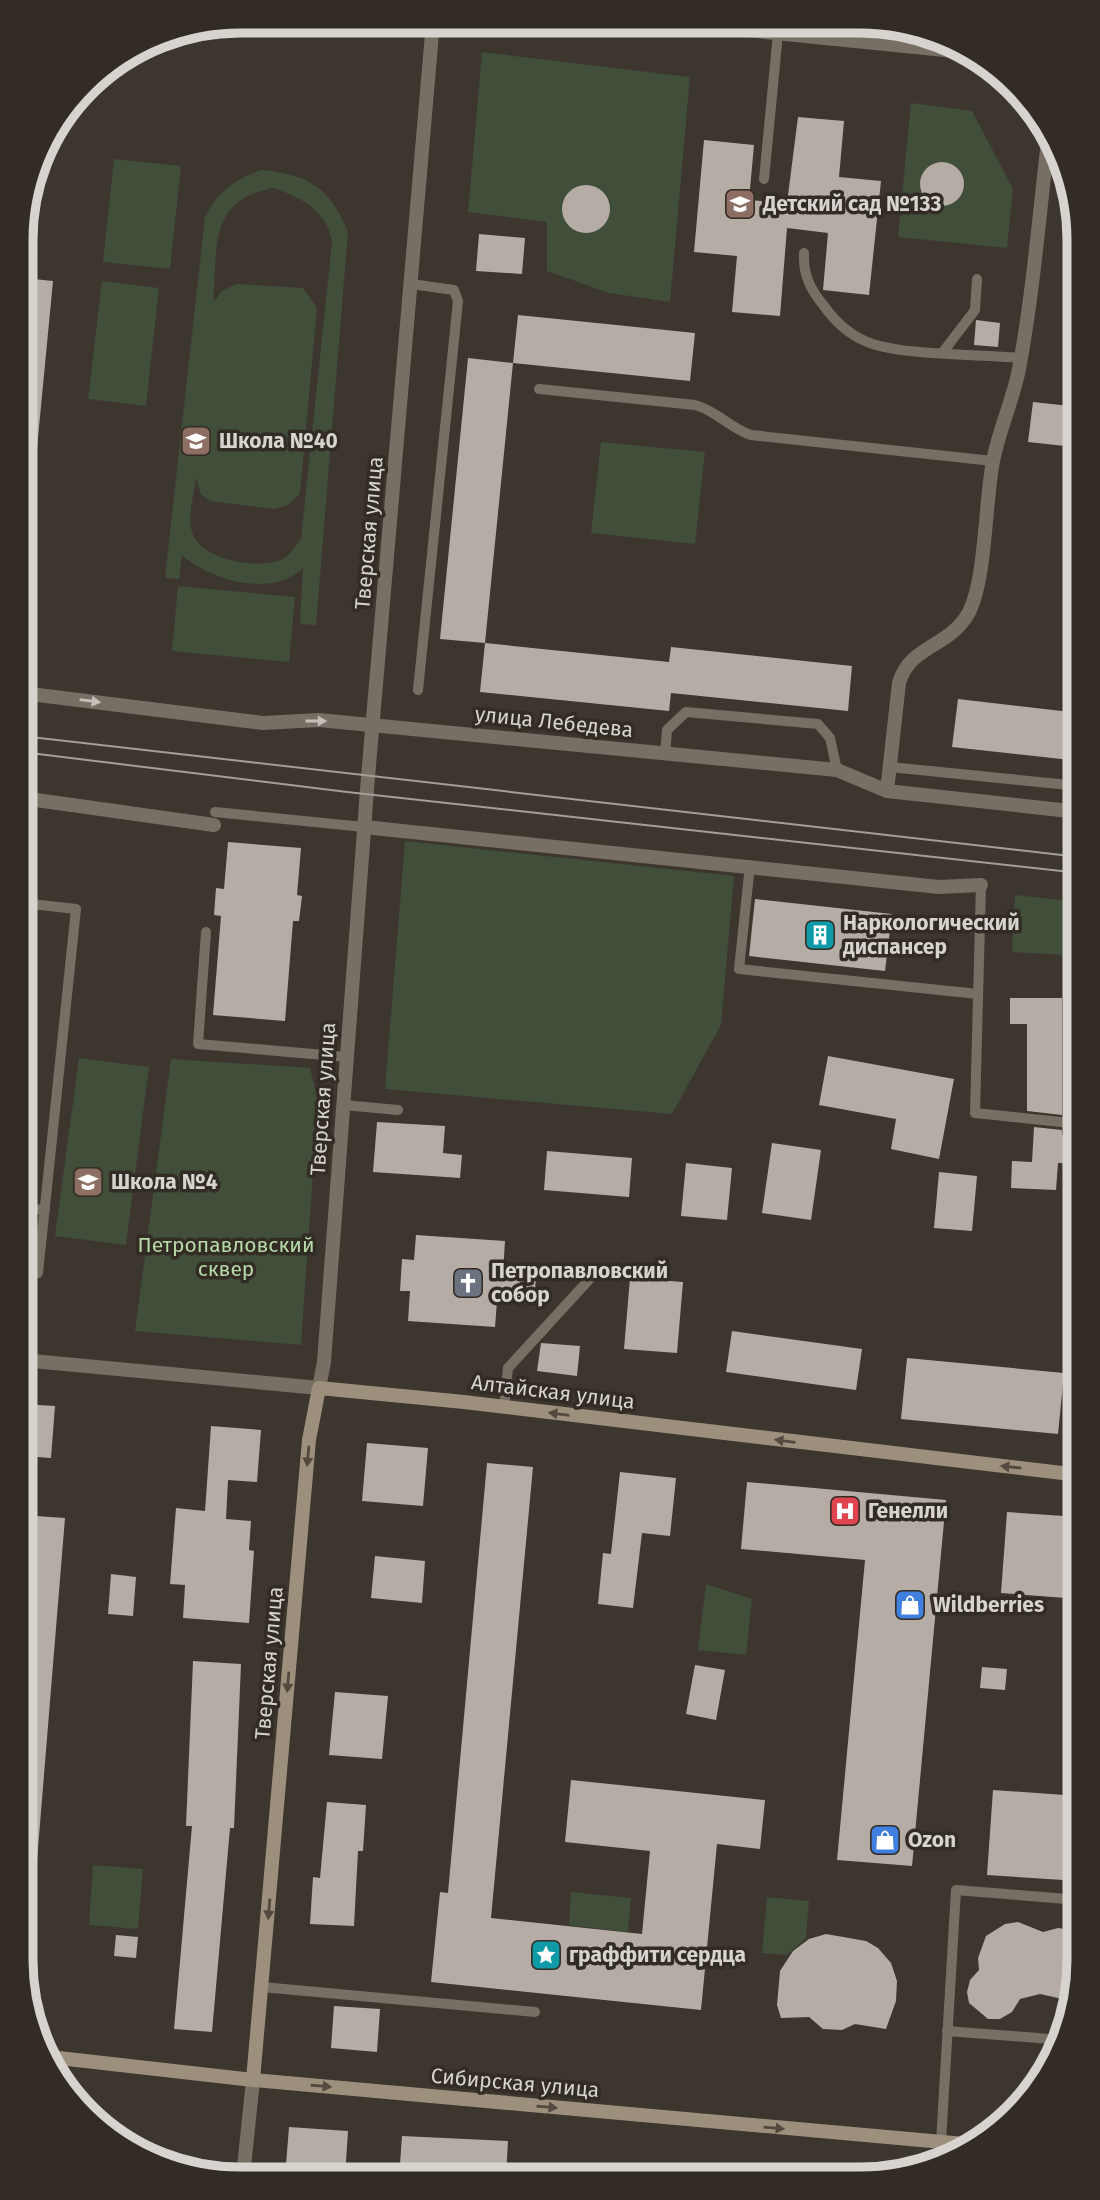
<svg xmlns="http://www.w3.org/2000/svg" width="1100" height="2200" viewBox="0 0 1100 2200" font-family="'Fira Sans',sans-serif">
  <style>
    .green { fill: #404e3a; fill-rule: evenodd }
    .building { fill: #b5aca5 }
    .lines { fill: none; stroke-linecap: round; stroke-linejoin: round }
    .service { stroke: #786f64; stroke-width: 10 }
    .minor { stroke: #786f64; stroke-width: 14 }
    .tertiary { stroke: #786f64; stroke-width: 14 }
    .secondary { stroke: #9c8f7c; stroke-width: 14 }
    .tram { stroke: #a39e99; stroke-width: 2 }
    .oneway { fill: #c4bfba }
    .oneway2 { fill: #524a3f }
    .labels { text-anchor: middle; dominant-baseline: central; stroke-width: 7; stroke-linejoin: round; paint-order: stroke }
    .poi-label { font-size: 21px; font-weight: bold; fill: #d7d3cf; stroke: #322c25; text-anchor: start }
    .street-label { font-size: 21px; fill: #d7d3cf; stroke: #322c25 }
    .park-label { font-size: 21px; fill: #b7daa9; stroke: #322c25 }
    .rim { fill: none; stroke: #d7d3cf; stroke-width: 9 }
  </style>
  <rect width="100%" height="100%" fill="#3c362f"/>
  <path class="green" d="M 482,52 L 690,77 L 670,302 L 609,293 L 547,271 L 547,222 L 468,212 Z
    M 911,103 L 972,111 L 1013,189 L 1007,248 L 898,237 Z
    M 114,159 L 181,166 L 170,269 L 103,262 Z
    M 261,170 C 309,174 330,188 348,232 L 316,625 L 300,624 L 303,568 C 273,598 211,581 182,555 L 179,579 L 165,578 L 205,217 C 218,191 234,180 261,170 ZM 274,188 C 301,198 327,210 332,242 L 301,539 C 296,545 290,555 283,559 C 261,570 206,561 194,537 C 186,522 194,494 196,478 L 201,494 L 210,501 L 275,509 L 288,505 L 300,493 L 317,308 L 303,288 L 237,284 L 223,290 L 213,302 C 218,247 207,200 274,188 Z
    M 102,281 L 159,288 L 146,406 L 88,399 Z
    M 601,442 L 705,452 L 695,544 L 591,533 Z
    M 178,586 L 295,597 L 289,662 L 172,651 Z
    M 405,841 L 734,876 L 721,1025 L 672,1114 L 385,1089 Z
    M 1015,895 L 1079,902 L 1079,917 C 1062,925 1064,938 1064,955 L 1012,952 Z
    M 79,1058 L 149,1067 L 126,1245 L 55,1236 Z
    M 171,1059 L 310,1068 L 318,1101 L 301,1345 L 135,1331 Z
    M 1062,1163 L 1079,1164 L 1079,1267 L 1065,1234 Z
    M 706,1584 L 752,1599 L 746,1655 L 698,1650 Z
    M 93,1865 L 143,1869 L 138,1929 L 89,1925 Z
    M 571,1892 L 631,1898 L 628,1932 L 569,1925 Z
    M 767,1897 L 809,1901 L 806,1938 L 787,1955 L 762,1953 Z"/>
  <path class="building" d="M 798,117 L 844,121 L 839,177 L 881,181 L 869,295 L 823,290 L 828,233 L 787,228 L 780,316 L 732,312 L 737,256 L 694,252 L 704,140 L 754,145 L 749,200 L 787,203 Z
    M920 184a22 22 0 1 1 44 0a22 22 0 1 1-44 0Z
    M562 209a24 24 0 1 1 48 0a24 24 0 1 1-48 0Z
    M 479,234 L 525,238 L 522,274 L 476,271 Z
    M 23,278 L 53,281 L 37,448 L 23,448 Z
    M 518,315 L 695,333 L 690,381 L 513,363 Z
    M 976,320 L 1000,323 L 998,347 L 974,345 Z
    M 468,358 L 513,363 L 485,643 L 440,639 Z
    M 1033,402 L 1070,406 L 1065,446 L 1028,442 Z
    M 485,643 L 669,662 L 671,647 L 852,666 L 848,711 L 671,693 L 669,711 L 480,692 Z
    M 958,699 L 1079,713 L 1079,761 L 952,747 Z
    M 228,842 L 301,848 L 297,895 L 302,896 L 299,921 L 293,921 L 285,1021 L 213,1015 L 221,916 L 214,915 L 216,888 L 224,889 Z
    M 755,899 L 892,914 L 885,971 L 749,956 Z
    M 1010,998 L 1062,998 L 1062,1115 L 1027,1111 L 1027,1024 L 1010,1024 Z
    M 828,1056 L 954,1079 L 939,1159 L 891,1149 L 896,1119 L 819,1105 Z
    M 377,1122 L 445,1126 L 443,1153 L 462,1155 L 460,1178 L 373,1172 Z
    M 1034,1127 L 1062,1130 L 1062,1135 L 1079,1136 L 1079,1164 L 1058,1163 L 1056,1190 L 1011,1188 L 1012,1161 L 1032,1162 Z
    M 772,1143 L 821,1150 L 811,1220 L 762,1213 Z
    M 547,1151 L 632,1158 L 629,1197 L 544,1190 Z
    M 686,1163 L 732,1168 L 727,1220 L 681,1216 Z
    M 939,1172 L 977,1176 L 972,1231 L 934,1228 Z
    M 416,1235 L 505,1241 L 503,1273 L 536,1276 L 534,1304 L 497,1301 L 495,1327 L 408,1321 L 410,1291 L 400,1291 L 402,1259 L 414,1260 Z
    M 630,1278 L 683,1282 L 677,1353 L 624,1349 Z
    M 732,1331 L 862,1349 L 856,1390 L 726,1372 Z
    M 541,1343 L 580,1346 L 577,1376 L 537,1371 Z
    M 907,1358 L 1064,1373 L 1058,1434 L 901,1419 Z
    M 22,1404 L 55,1406 L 51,1458 L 22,1456 Z
    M 211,1426 L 261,1430 L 257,1482 L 228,1480 L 226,1519 L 251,1521 L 249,1550 L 254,1551 L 249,1623 L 183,1618 L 185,1585 L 170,1584 L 176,1508 L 205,1511 Z
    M 367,1443 L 428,1448 L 423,1506 L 362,1501 Z
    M 487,1463 L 533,1467 L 491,1918 L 642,1934 L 650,1851 L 565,1842 L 571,1780 L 765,1800 L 760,1849 L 717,1844 L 701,2010 L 431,1982 L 440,1892 L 448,1893 Z
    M 620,1472 L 676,1478 L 670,1536 L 642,1533 L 633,1608 L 598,1604 L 603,1553 L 611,1554 Z
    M 747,1482 L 946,1500 L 912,1866 L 837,1860 L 865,1560 L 741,1549 Z
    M 1007,1512 L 1079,1517 L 1079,1599 L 1001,1593 Z
    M 21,1515 L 65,1518 L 36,1873 L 21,1873 Z
    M 375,1556 L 425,1561 L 422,1603 L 371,1598 Z
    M 111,1574 L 136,1577 L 133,1616 L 108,1614 Z
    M 193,1661 L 241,1664 L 234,1828 L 230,1828 L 212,2032 L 174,2029 L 192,1826 L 186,1826 Z
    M 695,1665 L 725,1670 L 716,1720 L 686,1714 Z
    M 982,1667 L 1007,1669 L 1005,1690 L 980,1688 Z
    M 335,1692 L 388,1696 L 382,1759 L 329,1755 Z
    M 993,1790 L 1079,1796 L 1079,1881 L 987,1875 Z
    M 327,1802 L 366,1805 L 363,1851 L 358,1851 L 354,1926 L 310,1924 L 313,1877 L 320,1878 Z
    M 1018,1922 L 1043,1932 L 1058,1928 L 1079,1931 L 1078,1975 L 1073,1997 L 1067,2000 L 1040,1994 L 1020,1999 L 1012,2012 L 1000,2019 L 988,2019 L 969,2003 L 967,1992 L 970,1980 L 979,1970 L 978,1958 L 986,1936 L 1005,1924 Z
    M 826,1934 L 866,1941 L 878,1948 L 891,1963 L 897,1981 L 896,2001 L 886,2029 L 855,2024 L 842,2030 L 823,2029 L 809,2017 L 781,2018 L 777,2005 L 780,1971 L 793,1951 L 809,1939 Z
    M 116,1935 L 138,1937 L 136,1958 L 114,1956 Z
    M 334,2006 L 380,2009 L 377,2052 L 331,2048 Z
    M 289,2127 L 348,2131 L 345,2177 L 285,2177 Z
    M 402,2136 L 508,2141 L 506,2176 L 453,2173 L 453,2178 L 399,2178 Z"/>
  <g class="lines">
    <path class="service" d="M 764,179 L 778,33
      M 804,253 C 803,275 810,289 824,306 C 834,320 849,334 865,341 C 897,356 981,354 1021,358
      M 411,284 L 454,290 L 458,301 L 418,690
      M 943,352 L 975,310 L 977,279
      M 539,389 L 695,405 C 717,411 730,428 751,435 L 993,461
      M 665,754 L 667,730 L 686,712 L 818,724 L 830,738 L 837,770
      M 890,767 L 1079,786
      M 215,812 L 364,827
      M 750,865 L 739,969 L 978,994
      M 981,885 L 975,1113 L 1079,1124
      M 206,932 L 198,1044 L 347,1057
      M 1079,965 L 1079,946
      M 344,1105 L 398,1110
      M 22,1208 L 45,1210
      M 22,1271 L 38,1273 L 76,909 L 22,903
      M 504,1407 L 508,1368 L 596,1272
      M 262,1987 L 535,2012
      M 947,2031 L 1063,2040
      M 941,2142 L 956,1890 L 1079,1900"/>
    <path class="minor" d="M 22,693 L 263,723 L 319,720 L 837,770 L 887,791 L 1079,812
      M 887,791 L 899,683 C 909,646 949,647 968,614 C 986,582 985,501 993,461 C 999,430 1013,400 1019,369 C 1033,294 1039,217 1048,141
      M 22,798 L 214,825
      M 364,827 L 939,887 L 981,885
      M 22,1360 L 319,1388
      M 243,2177 L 253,2080"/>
    <path class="tertiary" d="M 686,24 L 955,51
      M 319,1388 L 324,1362 L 368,777 L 433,22"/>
    <path class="secondary" d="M 50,2057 L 253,2080 L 976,2145
      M 253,2080 L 309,1440 L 319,1388 L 464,1402 L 1079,1475"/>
    <path class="tram" d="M 22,736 L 1079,857
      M 22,752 L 347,792 L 1079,873"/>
  </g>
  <defs><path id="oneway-solid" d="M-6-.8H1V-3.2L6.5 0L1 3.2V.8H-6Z" transform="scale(1.75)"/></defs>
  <g class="oneway">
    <use href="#oneway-solid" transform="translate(90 701) rotate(7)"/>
    <use href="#oneway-solid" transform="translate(316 721)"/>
  </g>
  <g class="oneway2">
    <use href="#oneway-solid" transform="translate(559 1414) rotate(-173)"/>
    <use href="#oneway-solid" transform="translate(785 1441) rotate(-173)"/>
    <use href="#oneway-solid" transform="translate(308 1456) rotate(95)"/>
    <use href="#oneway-solid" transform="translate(1011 1467) rotate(-174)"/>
    <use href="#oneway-solid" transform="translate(288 1682) rotate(95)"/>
    <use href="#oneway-solid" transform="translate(269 1909) rotate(95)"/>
    <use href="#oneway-solid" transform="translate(321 2086) rotate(5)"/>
    <use href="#oneway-solid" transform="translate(547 2107) rotate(5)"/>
    <use href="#oneway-solid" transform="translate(774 2128) rotate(5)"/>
  </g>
  <defs>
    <g id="school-square" transform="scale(1.575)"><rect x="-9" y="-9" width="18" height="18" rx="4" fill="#8d6e63" stroke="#322c25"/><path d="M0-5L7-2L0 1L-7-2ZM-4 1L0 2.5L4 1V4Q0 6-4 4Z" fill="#fff"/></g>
    <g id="building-square" transform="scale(1.575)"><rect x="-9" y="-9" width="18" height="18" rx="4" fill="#0f9aa8" stroke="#322c25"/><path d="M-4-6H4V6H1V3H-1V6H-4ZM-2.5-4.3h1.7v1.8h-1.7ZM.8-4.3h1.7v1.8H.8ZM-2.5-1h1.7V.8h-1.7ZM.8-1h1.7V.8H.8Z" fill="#fff"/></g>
    <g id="church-square" transform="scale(1.575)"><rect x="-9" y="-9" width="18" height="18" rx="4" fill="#6b7280" stroke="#322c25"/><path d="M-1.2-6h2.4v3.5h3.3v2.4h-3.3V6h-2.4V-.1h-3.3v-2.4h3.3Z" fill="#fff"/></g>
    <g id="hospital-square" transform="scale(1.575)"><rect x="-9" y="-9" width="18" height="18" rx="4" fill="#e0444e" stroke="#322c25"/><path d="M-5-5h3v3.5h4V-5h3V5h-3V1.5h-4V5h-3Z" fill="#fff"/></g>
    <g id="shop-square" transform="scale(1.575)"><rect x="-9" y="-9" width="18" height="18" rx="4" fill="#3f7fe0" stroke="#322c25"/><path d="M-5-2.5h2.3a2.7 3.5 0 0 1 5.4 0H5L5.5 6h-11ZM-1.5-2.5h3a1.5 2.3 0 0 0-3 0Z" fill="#fff"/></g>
    <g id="sight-square" transform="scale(1.575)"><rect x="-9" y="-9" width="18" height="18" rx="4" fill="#0f9aa8" stroke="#322c25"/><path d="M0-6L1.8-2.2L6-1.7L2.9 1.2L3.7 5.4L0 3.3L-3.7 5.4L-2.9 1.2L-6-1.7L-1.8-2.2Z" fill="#fff"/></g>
  </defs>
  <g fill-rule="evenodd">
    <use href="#school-square" x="740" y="204"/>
    <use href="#school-square" x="196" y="441"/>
    <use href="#building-square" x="820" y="935"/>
    <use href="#school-square" x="88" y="1182"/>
    <use href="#church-square" x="468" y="1283"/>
    <use href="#hospital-square" x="845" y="1511"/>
    <use href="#shop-square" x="910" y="1605"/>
    <use href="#shop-square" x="885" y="1840"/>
    <use href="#sight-square" x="546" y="1955"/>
  </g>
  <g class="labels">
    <g class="poi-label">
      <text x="763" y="204">Детский сад №133</text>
      <text x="219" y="441">Школа №40</text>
      <text x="843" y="923">Наркологический<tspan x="843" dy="24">диспансер</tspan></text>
      <text x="111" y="1182">Школа №4</text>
      <text x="491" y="1271">Петропавловский<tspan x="491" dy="24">собор</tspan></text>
      <text x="868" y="1511">Генелли</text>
      <text x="933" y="1605">Wildberries</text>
      <text x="908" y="1840">Ozon</text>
      <text x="569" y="1955">граффити сердца</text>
    </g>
    <g class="street-label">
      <text transform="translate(369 533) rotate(-85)">Тверская улица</text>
      <text transform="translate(554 722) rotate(6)">улица Лебедева</text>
      <text transform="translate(323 1099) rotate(-86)">Тверская улица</text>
      <text transform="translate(553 1392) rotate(7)">Алтайская улица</text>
      <text transform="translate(269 1663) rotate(-85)">Тверская улица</text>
      <text transform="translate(515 2083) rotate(5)">Сибирская улица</text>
    </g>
    <g class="park-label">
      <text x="226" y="1245">Петропавловский<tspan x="226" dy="24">сквер</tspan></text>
    </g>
  </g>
  <path d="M0 0H1100V2200H0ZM240 33H860A207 207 0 0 1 1067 240V1960A207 207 0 0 1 860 2167H240A207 207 0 0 1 33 1960V240A207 207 0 0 1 240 33Z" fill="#322c25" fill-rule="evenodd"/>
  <path class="rim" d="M240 33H860A207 207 0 0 1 1067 240V1960A207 207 0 0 1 860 2167H240A207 207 0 0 1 33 1960V240A207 207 0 0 1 240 33Z"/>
</svg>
